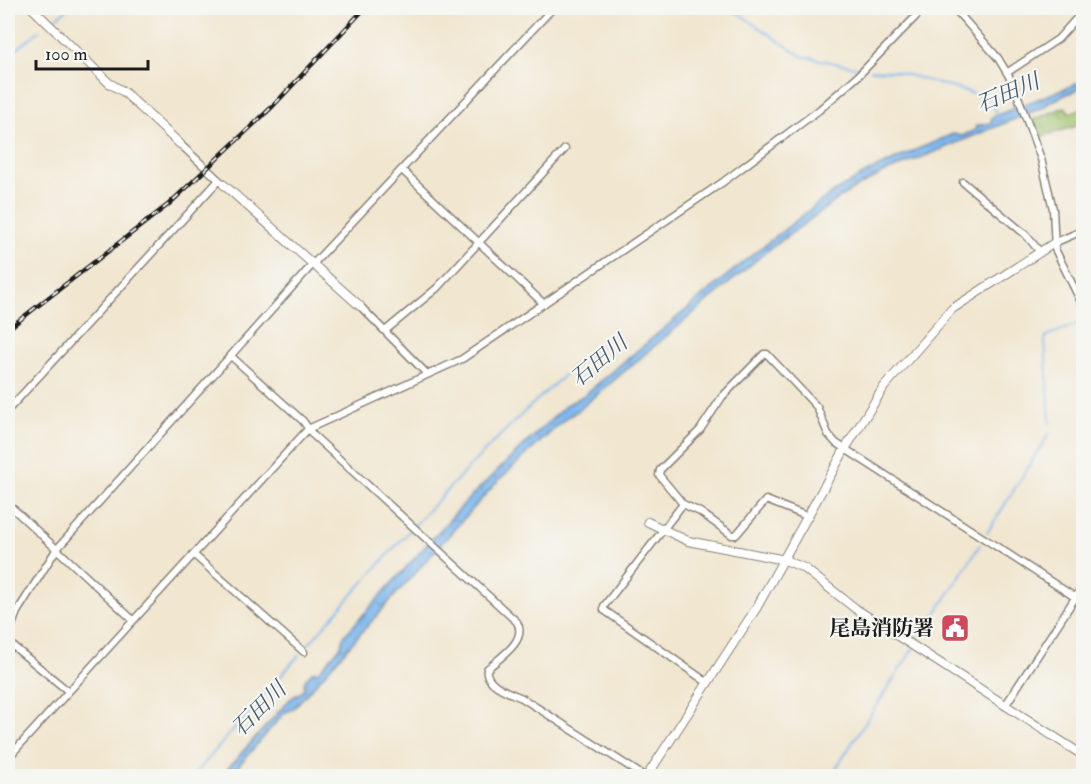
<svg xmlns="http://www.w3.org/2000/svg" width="1091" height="784" viewBox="0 0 1091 784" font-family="'IM FELL Double Pica','Noto Serif JP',serif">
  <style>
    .park { fill: url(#park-crowns); stroke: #5c6e43; stroke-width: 1.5 }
    .water { fill: url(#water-ripples); stroke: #4c6884; stroke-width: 1.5 }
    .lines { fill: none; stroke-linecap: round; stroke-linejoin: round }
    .stream { stroke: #7bb5ec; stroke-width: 2 }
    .minor-casing { stroke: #868176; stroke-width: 9 }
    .tertiary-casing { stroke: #868176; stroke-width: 10 }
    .minor { stroke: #fff; stroke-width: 6 }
    .tertiary { stroke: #fff; stroke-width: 8 }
    .rail-casing { stroke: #1c1c1c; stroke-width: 4.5 }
    .rail { stroke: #f6f6f2; stroke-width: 2; stroke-dasharray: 7; stroke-linecap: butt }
    .labels { text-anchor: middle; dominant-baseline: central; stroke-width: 4.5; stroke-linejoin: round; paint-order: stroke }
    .poi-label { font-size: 21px; font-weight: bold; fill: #1c1c1c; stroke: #f6f6f2; text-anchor: end }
    .water-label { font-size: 22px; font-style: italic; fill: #42596f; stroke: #f6f6f2 }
  </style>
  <defs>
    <pattern id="park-crowns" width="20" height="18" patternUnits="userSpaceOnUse" patternTransform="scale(1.5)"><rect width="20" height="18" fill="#9dc06a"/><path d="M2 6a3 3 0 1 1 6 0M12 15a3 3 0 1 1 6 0" fill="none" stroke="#87a45b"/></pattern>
    <pattern id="water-ripples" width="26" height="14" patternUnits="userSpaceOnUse" patternTransform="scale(1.5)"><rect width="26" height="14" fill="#7bb5ec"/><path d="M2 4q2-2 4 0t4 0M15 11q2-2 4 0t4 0" fill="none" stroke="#6a9bca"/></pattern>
  </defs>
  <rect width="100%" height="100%" fill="#f6f6f2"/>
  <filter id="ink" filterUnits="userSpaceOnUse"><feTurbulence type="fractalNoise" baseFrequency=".0167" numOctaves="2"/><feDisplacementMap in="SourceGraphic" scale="12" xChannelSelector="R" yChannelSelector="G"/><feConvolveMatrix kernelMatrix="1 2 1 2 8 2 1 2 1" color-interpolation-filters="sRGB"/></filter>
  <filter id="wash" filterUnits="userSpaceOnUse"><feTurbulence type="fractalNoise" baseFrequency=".008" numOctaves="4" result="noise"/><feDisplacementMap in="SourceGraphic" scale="24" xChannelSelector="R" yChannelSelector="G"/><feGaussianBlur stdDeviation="1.35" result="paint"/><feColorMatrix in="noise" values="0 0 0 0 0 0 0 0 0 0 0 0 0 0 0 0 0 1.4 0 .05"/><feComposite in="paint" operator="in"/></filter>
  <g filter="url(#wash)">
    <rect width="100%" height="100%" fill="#f1e6cf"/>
    <path class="park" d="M 1065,107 L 1070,113 L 1083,108 L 1083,124 L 1040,137 L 1033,120 Z"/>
    <path class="water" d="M 1083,81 L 1083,87 L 1050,102 L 1044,107 L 881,174 L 845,194 L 766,252 L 579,410 L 565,419 L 496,483 L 293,709 L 284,713 L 230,776 L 221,776 L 290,699 L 303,691 L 305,680 L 312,672 L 319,671 L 341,646 L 343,637 L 469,498 L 566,405 L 583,396 L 748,258 L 830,194 L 870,171 L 918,149 L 953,134 L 962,136 L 975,130 L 976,126 L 991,123 L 992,117 Z"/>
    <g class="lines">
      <path class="stream" d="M 726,8 L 735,11 L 801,56 L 860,68
        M 54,19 L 69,8
        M 8,56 L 39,31
        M 871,70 L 894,71 L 989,98
        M 994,108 L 998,116
        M 605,340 L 614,333
        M 1050,423 L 1045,340 L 1046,336 L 1084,322
        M 987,533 L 1049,434
        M 306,647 C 399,542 491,435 599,345
        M 193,776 L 299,655
        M 831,776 L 980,545"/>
    </g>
  </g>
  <g filter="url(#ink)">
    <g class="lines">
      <g class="minor-casing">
        <path id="minor" d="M 954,8 L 998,58 L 1013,83 L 1041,159 L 1053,209 L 1055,249 L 1084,308
          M 1008,72 L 1058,39 L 1084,10
          M 180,144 L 221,182
          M 402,170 L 544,304
          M 963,182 L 1026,235 L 1040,252
          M 1054,243 L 1084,230
          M 360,306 L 427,374
          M 385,331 L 437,288 L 565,149
          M 232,357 L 303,421 L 313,435 L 517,622 C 528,641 499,658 487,669 C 484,684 510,693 522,698 L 644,776
          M 8,410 L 219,180
          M 8,504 L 133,620
          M 683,504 L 604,606 L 604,610 L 708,683
          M 809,517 L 766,500 L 736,535 L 732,535 L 700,512 L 683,504 L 659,475 L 660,470 L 700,430 L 722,397 L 764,354 L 767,354 L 817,407 L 828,434 L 836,443 L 1084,603
          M 193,554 L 304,652
          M 8,636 L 17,612 L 56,550 L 313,264 L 553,8
          M 8,642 L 68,691
          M 1005,706 L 1084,584
          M 8,758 L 308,429 L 462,359 L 723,182 L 819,110 L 858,76 L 924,8"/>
      </g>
      <g class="tertiary-casing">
        <path id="tertiary" d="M 32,8 L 109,83 L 124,92 L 180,144
          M 224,185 L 360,306
          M 648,522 L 688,541 L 785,560 L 804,568 L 856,609 L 1084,756
          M 647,776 L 757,607 L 845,449 L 884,387 L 952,309 L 1054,243"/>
      </g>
      <use href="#minor" class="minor"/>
      <use href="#tertiary" class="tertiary"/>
      <g class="rail-casing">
        <path id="rail" d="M 8,329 L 169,204 L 272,107 L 365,8"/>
      </g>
      <use href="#rail" class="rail"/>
    </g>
  </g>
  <defs>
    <g id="civic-square" transform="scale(1.5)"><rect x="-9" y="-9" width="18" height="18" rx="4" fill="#d1495b" stroke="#f6f6f2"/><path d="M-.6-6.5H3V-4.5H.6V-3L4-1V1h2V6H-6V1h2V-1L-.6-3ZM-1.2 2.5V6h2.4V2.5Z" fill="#fff"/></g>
  </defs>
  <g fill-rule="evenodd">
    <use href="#civic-square" x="955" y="628"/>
  </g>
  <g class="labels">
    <g class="poi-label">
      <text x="934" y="628">尾島消防署</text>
    </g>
    <g class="water-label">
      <text transform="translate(1008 93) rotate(-23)">石田川</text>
      <text transform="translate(599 361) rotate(-40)">石田川</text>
      <text transform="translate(259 709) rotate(-45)">石田川</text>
    </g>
  </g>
  <rect width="1091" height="784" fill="none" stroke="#f6f6f2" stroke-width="30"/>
  <path d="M36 60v9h112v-9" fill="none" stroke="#1c1c1c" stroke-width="3"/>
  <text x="45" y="60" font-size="18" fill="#1c1c1c" stroke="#f6f6f2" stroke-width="4.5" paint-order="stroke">100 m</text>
</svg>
